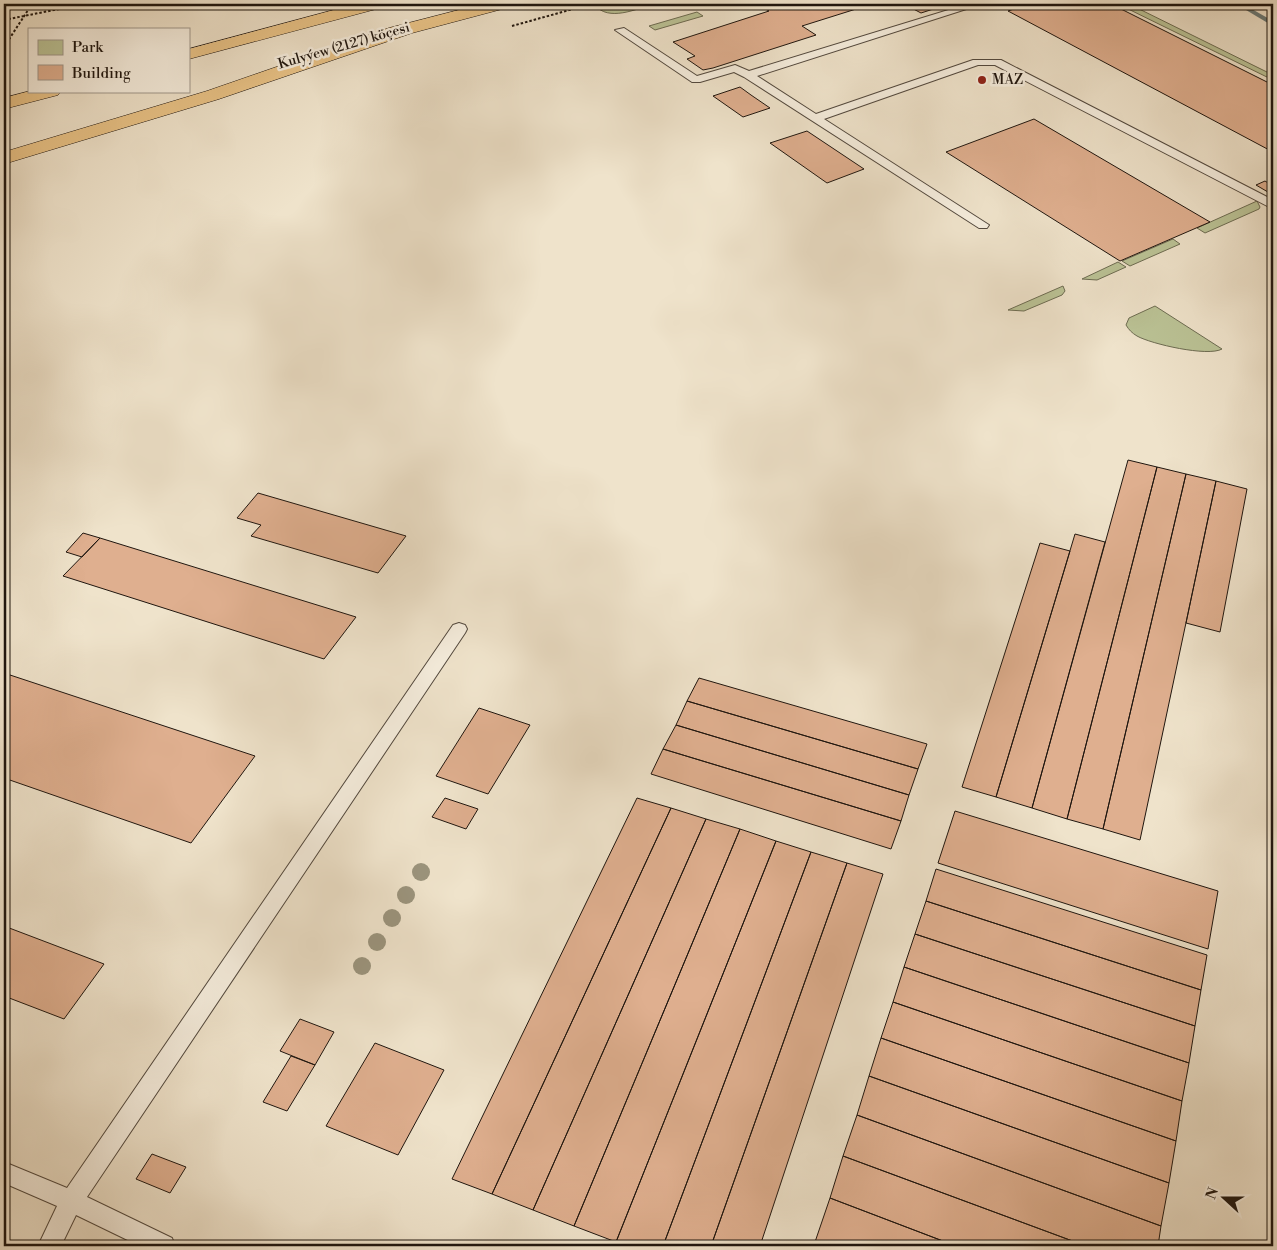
<svg xmlns="http://www.w3.org/2000/svg" width="1277" height="1250" viewBox="0 0 1277 1250" font-family="'Libre Bodoni',serif">
  <style>
    .green { fill: #bbc396; stroke: #6d6c52 }
    .lines { fill: none; stroke-linecap: round; stroke-linejoin: round }
    .stream { fill: #6a7a78; fill-rule: evenodd }
    .building { fill: #dfaf8f; stroke: #1f160f }
    .service-casing { stroke: #53493e; stroke-width: 2 }
    .trunk-casing { stroke: #1f160f; stroke-width: 1 }
    .path { stroke: #1f160f; stroke-width: 2; stroke-dasharray: 2.5 2; stroke-linecap: butt }
    .service { fill: #f5eddd; fill-rule: evenodd }
    .trunk { fill: #e8c286; fill-rule: evenodd }
    .tree { fill: #9b947d }
    .poi-dot { fill: #8f2418; stroke: #f5eddd; stroke-width: 2 }
    .labels { text-anchor: middle; dominant-baseline: central; stroke-width: 5; stroke-linejoin: round; paint-order: stroke }
    .far-street-label { font-size: 14px; fill: #1f160f; stroke: #f5eddd }
    .far-poi-label { font-size: 14px; fill: #1f160f; stroke: #f5eddd; text-anchor: start }
  </style>
  <rect width="100%" height="100%" fill="#efe3cb"/>
  <filter id="stains"><feTurbulence type="fractalNoise" baseFrequency=".004" numOctaves="4"/><feColorMatrix values="0 0 0 0 .2 0 0 0 0 .09 0 0 0 0 .02 0 0 0 .5 -.17"/></filter>
  <radialGradient id="worn" r=".72"><stop offset=".6" stop-color="#630" stop-opacity="0"/><stop offset="1" stop-color="#630" stop-opacity=".3"/></radialGradient>
  <path class="green" d="M 600,4 L 653,4 C 637,9 608,22 595,5 Z
    M 1118,4 L 1129,4 L 1273,75 L 1273,80 Z
    M 697,12 L 703,16 L 655,30 L 649,26 Z
    M 1257,201 L 1260,207 L 1259,209 L 1205,233 L 1197,228 Z
    M 1173,239 L 1180,244 L 1130,266 L 1122,261 Z
    M 1118,262 L 1126,267 L 1097,280 L 1082,279 Z
    M 1063,286 L 1065,291 L 1062,295 L 1024,311 L 1008,310 Z
    M 1155,306 L 1222,349 C 1208,357 1151,344 1137,336 C 1132,333 1129,330 1126,325 L 1129,318 Z"/>
  <g class="lines">
    <path class="stream" d="M 1236,4 L 1243,4 L 1273,21 L 1273,26 Z"/>
  </g>
  <path class="building" d="M 872,4 L 802,26 L 816,35 L 713,68 L 703,70 L 687,59 L 695,56 L 673,42 L 769,11 L 758,5 L 761,4 Z
    M 904,4 L 949,4 L 921,13 Z
    M 1029,4 L 1111,4 L 1273,85 L 1273,152 L 1008,11 Z
    M 740,87 L 751,95 L 770,108 L 743,117 L 713,96 Z
    M 1034,119 L 1210,222 L 1120,261 L 946,152 Z
    M 807,131 L 864,169 L 827,183 L 770,143 Z
    M 1265,181 L 1273,186 L 1273,195 L 1256,185 Z
    M 1128,460 L 1157,467 L 1067,819 L 1032,808 Z
    M 1157,467 L 1186,474 L 1103,829 L 1067,819 Z
    M 1186,474 L 1216,481 L 1140,840 L 1103,829 Z
    M 1216,481 L 1247,489 L 1220,632 L 1186,623 Z
    M 258,493 L 406,536 L 378,573 L 251,536 L 261,525 L 237,518 Z
    M 83,533 L 100,538 L 82,557 L 66,552 Z
    M 1075,534 L 1105,542 L 1032,808 L 996,797 Z
    M 100,538 L 356,617 L 324,659 L 63,576 Z
    M 1040,543 L 1070,551 L 996,797 L 962,787 Z
    M 4,673 L 255,756 L 191,843 L 4,778 Z
    M 699,678 L 927,744 L 918,769 L 687,701 Z
    M 687,701 L 918,769 L 909,795 L 676,725 Z
    M 479,708 L 530,725 L 488,794 L 436,776 Z
    M 676,725 L 909,795 L 901,821 L 663,749 Z
    M 663,749 L 901,821 L 891,849 L 651,774 Z
    M 445,798 L 478,809 L 466,829 L 432,817 Z
    M 637,798 L 671,808 L 492,1194 L 452,1179 Z
    M 671,808 L 706,819 L 533,1210 L 492,1194 Z
    M 955,811 L 1218,891 L 1208,949 L 938,863 Z
    M 706,819 L 740,829 L 574,1226 L 533,1210 Z
    M 740,829 L 776,841 L 616,1242 L 574,1226 Z
    M 776,841 L 811,852 L 663,1246 L 626,1246 L 616,1242 Z
    M 811,852 L 847,863 L 711,1246 L 663,1246 Z
    M 847,863 L 883,874 L 760,1246 L 711,1246 Z
    M 936,869 L 1207,955 L 1201,990 L 926,901 Z
    M 926,901 L 1201,990 L 1195,1026 L 915,934 Z
    M 4,926 L 104,964 L 64,1019 L 4,996 Z
    M 915,934 L 1195,1026 L 1189,1063 L 904,967 Z
    M 904,967 L 1189,1063 L 1182,1101 L 893,1002 Z
    M 893,1002 L 1182,1101 L 1176,1141 L 881,1038 Z
    M 300,1019 L 334,1032 L 315,1065 L 280,1051 Z
    M 881,1038 L 1176,1141 L 1169,1183 L 869,1076 Z
    M 375,1043 L 444,1070 L 398,1155 L 326,1126 Z
    M 291,1056 L 315,1065 L 287,1111 L 263,1102 Z
    M 869,1076 L 1169,1183 L 1161,1226 L 857,1115 Z
    M 1273,1103 L 1273,1136 L 1269,1135 Z
    M 857,1115 L 1161,1226 L 1158,1246 L 1086,1246 L 843,1156 Z
    M 152,1154 L 186,1167 L 170,1193 L 136,1179 Z
    M 843,1156 L 1086,1246 L 956,1246 L 830,1198 Z
    M 830,1198 L 956,1246 L 827,1246 L 815,1242 Z"/>
  <g class="lines">
    <g class="service-casing">
      <path id="service" d="M 968,4 L 982,4 L 757,76 L 816,114 L 973,60 L 1001,60 L 1273,200 L 1273,209 L 995,65 L 978,65 L 824,119 L 989,225 L 987,228 L 979,228 L 744,77 L 734,72 L 700,82 L 692,82 L 615,30 L 624,28 L 697,76 L 735,65 L 749,71 Z
        M 459,623 L 465,625 L 467,629 L 465,633 L 87,1197 L 172,1238 L 175,1246 L 140,1246 L 76,1215 L 61,1246 L 38,1246 L 57,1206 L 4,1183 L 4,1162 L 67,1188 L 453,625 Z"/>
    </g>
    <g class="trunk-casing">
      <path id="trunk" d="M 356,4 L 382,4 L 380,8 L 189,59 L 189,49 Z
        M 482,4 L 508,4 L 506,8 L 412,33 L 219,99 L 4,164 L 4,152 L 207,91 L 389,28 Z
        M 30,91 L 61,91 L 58,95 L 4,109 L 4,98 Z"/>
    </g>
    <path class="path" d="M 4,20 L 84,4
      M 512,26 L 591,4
      M 4,47 L 32,4"/>
    <use href="#service" class="service"/>
    <use href="#trunk" class="trunk"/>
  </g>
  <g class="tree">
    <circle cx="421" cy="872" r="9"/>
    <circle cx="406" cy="895" r="9"/>
    <circle cx="392" cy="918" r="9"/>
    <circle cx="377" cy="942" r="9"/>
    <circle cx="362" cy="966" r="9"/>
  </g>
  <circle class="poi-dot" cx="982" cy="80" r="5"/>
  <g class="labels">
    <g class="far-street-label">
      <text transform="translate(344 46) rotate(-16)">Kulyýew (2127) köçesi</text>
    </g>
    <g class="far-poi-label">
      <text x="992" y="80">MAZ</text>
    </g>
  </g>
  <rect width="1277" height="1250" fill="none" stroke="#efe3cb" stroke-width="20"/>
  <rect x="5" y="5" width="1267" height="1240" fill="none" stroke="#1f160f" stroke-width="2.5"/>
  <rect x="10" y="10" width="1257" height="1230" fill="none" stroke="#1f160f"/>
  <rect x="28" y="28" width="162" height="65" fill="#f5eddd" stroke="#9f978b"/>
  <rect x="38" y="40" width="25" height="15" fill="#bbc396" stroke="#9f978b"/>
  <text x="72" y="52" font-size="15" fill="#1f160f">Park</text>
  <rect x="38" y="65" width="25" height="15" fill="#dfaf8f" stroke="#9f978b"/>
  <text x="72" y="78" font-size="15" fill="#1f160f">Building</text>
  <g transform="translate(1224 1198) rotate(291)" stroke="#f5eddd" stroke-width="4" paint-order="stroke">
  <path d="M0-4L9 19L0 12L-9 19Z" fill="#1f160f"/>
  <text y="-8" font-size="14" font-weight="bold" text-anchor="middle" fill="#1f160f">N</text>
  </g>
  <rect width="100%" height="100%" filter="url(#stains)"/>
  <rect width="100%" height="100%" fill="url(#worn)"/>
</svg>
